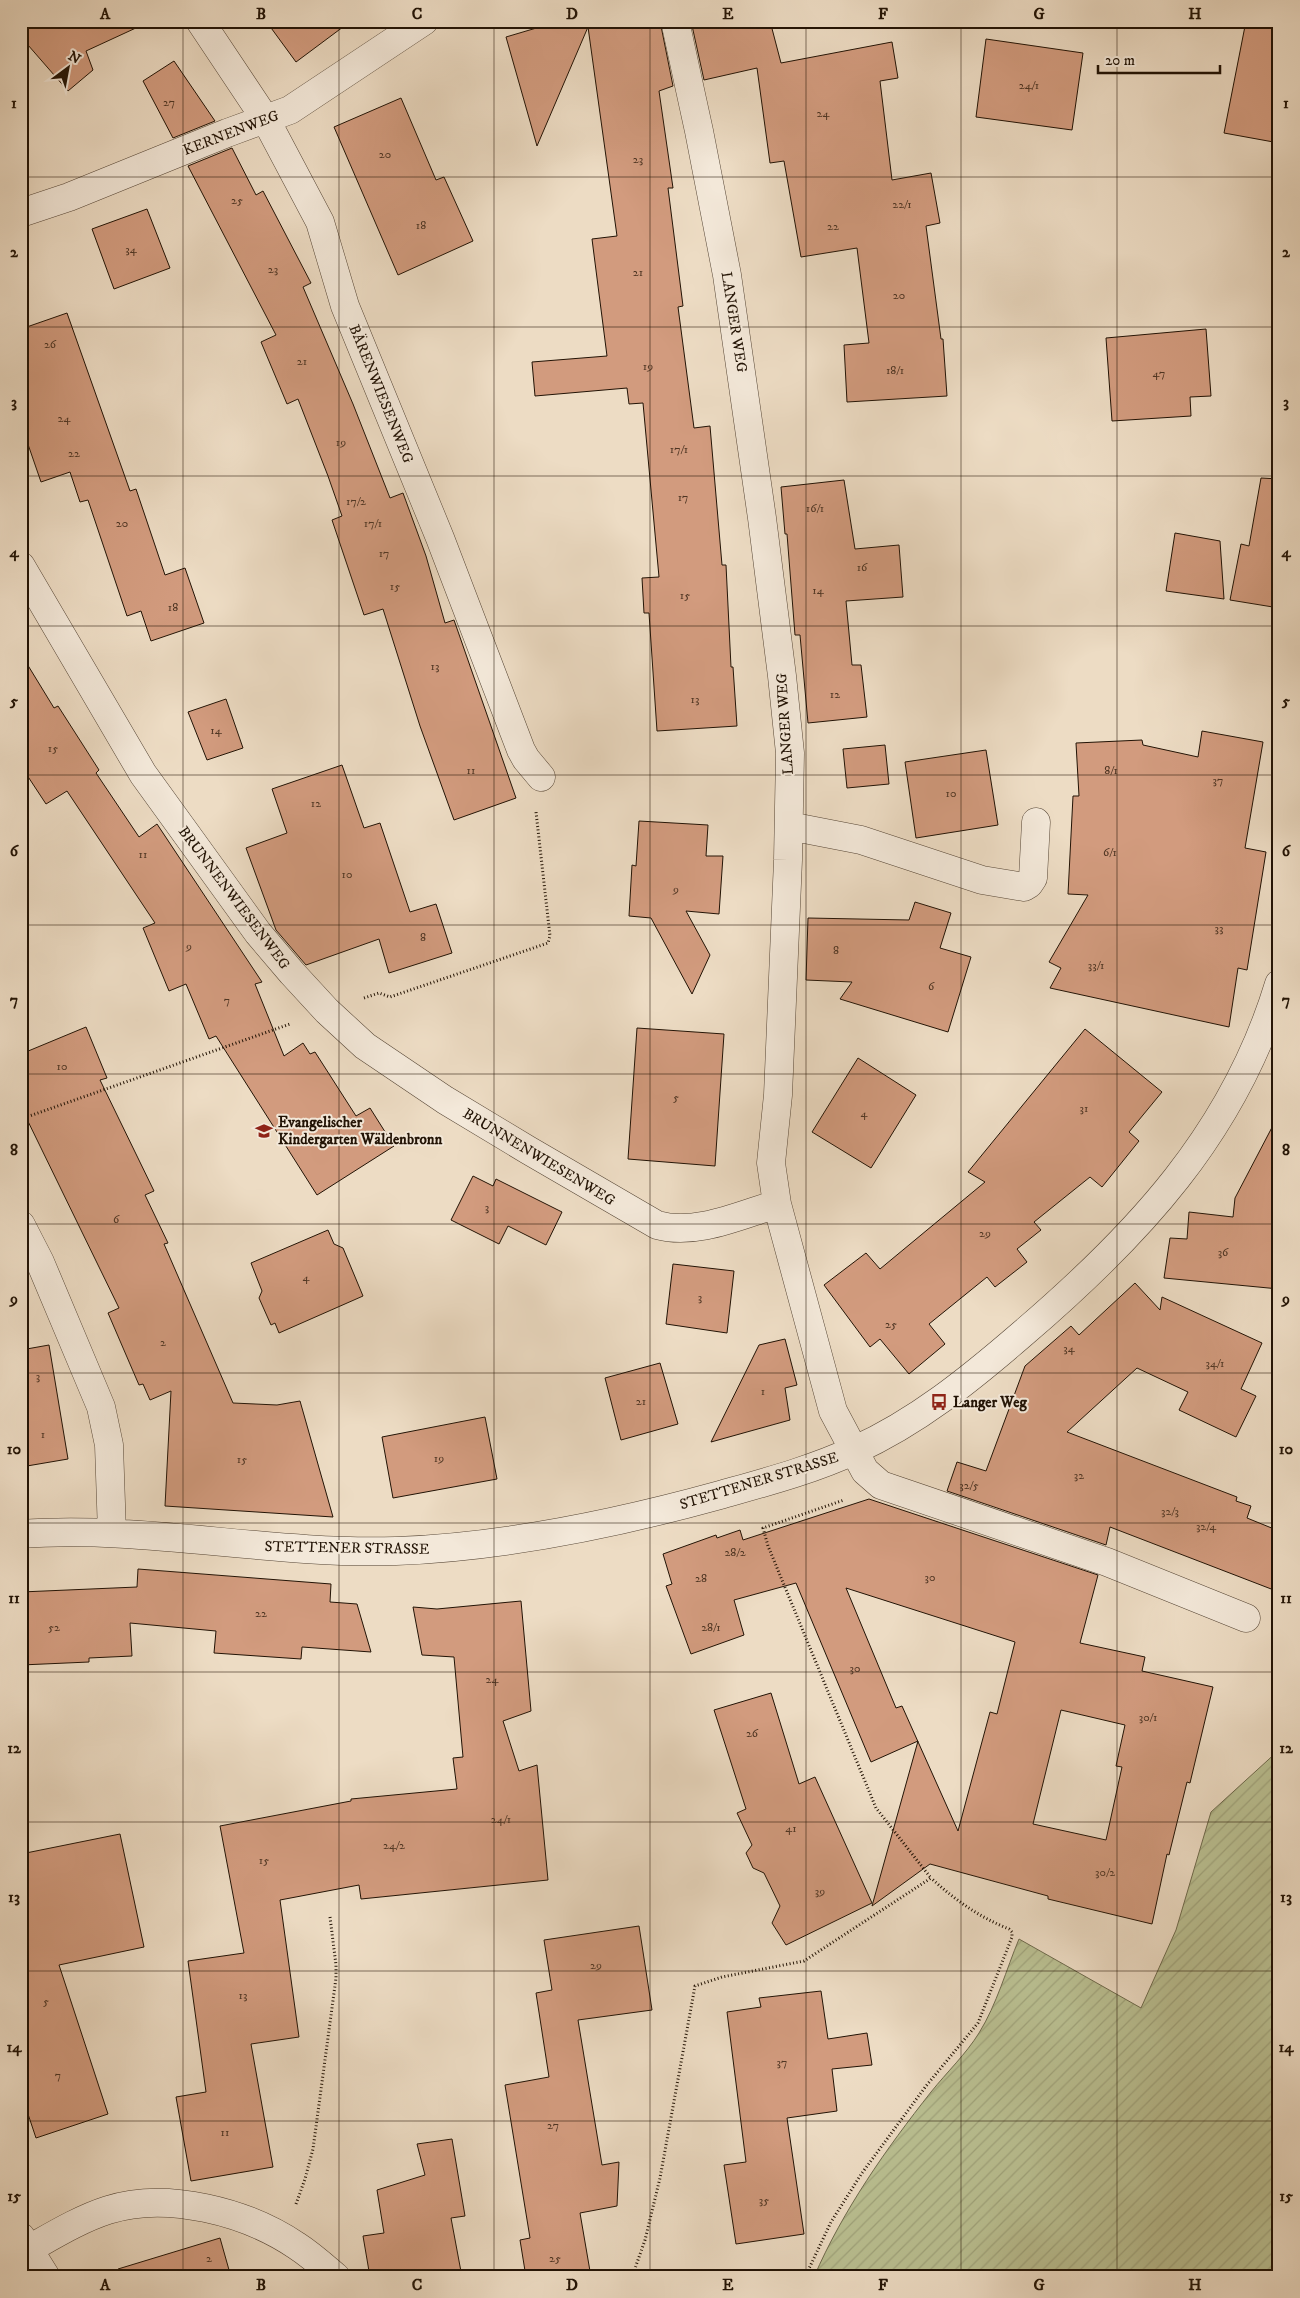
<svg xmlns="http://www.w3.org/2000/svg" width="1300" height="2298" viewBox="0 0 1300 2298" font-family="'IM FELL DW Pica',serif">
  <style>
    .garden { fill: url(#garden-furrows); stroke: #6e6a4c }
    .building { fill: #d29b7e; stroke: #221305; fill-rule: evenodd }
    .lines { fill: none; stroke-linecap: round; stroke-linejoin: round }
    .minor-casing { stroke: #554535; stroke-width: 29 }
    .path { stroke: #221305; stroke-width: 3; stroke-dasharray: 1 2.5; stroke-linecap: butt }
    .minor { stroke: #f3e8d9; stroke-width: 28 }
    .grid { fill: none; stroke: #221305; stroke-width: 1; stroke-opacity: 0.55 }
    .labels { text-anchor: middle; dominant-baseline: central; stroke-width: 4; stroke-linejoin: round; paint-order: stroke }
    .number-label { font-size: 12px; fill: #4e3523 }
    .street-label { font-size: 15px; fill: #221305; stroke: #f3e8d9 }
    .poi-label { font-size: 15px; font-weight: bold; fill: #221305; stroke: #f3e8d9; text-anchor: start }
    .neatline { fill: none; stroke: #221305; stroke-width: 2 }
    .grid-label { font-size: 16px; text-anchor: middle; font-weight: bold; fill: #221305 }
  </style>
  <defs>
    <pattern id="garden-furrows" width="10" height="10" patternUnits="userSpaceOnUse" patternTransform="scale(1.25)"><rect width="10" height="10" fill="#bac092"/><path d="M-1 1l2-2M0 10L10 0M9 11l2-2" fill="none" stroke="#a0a47c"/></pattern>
  </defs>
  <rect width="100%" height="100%" fill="#eddcc4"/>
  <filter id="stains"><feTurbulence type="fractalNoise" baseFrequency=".004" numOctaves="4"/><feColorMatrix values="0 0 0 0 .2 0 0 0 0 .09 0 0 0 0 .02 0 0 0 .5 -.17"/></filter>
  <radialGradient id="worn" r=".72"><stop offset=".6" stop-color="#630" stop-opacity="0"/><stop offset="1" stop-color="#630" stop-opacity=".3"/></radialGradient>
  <path class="garden" d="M 1279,1750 L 1279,2277 L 814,2277 C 843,2210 886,2149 931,2092 C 947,2072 966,2054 979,2033 C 997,2004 1006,1970 1019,1939 L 1141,2008 L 1176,1930 L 1211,1812 Z"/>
  <path class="building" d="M 21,21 L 151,21 L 86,51 L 93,70 L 68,91 L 21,37 Z
    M 266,21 L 351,21 L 296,62 Z
    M 560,21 L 660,21 L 673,86 L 659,91 L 673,188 L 668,188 L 683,306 L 678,307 L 694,428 L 710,426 L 722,565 L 726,565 L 731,667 L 733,667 L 737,726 L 657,731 L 649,613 L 644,613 L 642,578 L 659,577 L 643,403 L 629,404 L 627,388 L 535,396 L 532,362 L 607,356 L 592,239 L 617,236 L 588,27 L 537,146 L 506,37 Z
    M 691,21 L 770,21 L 781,63 L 892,42 L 898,78 L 880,81 L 892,180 L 931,173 L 940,223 L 926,226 L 941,339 L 943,339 L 947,396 L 847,402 L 844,345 L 869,343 L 857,248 L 801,257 L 784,161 L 770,163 L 757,68 L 704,80 Z
    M 1246,21 L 1279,28 L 1279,143 L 1224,133 Z
    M 986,39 L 1083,53 L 1072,130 L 976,117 Z
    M 174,61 L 215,121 L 173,138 L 143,81 Z
    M 401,98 L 436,180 L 444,177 L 473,241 L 398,275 L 334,127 Z
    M 232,148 L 256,195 L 263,191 L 311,283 L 303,287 L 353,404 L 390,498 L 403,493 L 426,556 L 445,623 L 454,620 L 516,798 L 454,820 L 420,726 L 383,609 L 364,615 L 332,520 L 342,516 L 328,476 L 298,399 L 287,404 L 261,342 L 276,335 L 188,166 Z
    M 147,209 L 170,268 L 114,289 L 92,229 Z
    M 67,313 L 130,491 L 136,489 L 165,575 L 185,568 L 204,623 L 151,641 L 141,611 L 127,616 L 88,500 L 80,502 L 70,472 L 41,482 L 21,424 L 21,329 Z
    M 1206,329 L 1211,396 L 1190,397 L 1191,416 L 1112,421 L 1106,338 Z
    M 1261,478 L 1279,479 L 1279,608 L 1230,600 L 1241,544 L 1249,546 Z
    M 844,480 L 855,549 L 899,545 L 903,597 L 846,601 L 852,665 L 861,665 L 867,717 L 808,723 L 800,635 L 795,635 L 787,534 L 785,534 L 781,487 Z
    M 1175,533 L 1220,541 L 1224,599 L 1166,591 Z
    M 21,654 L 54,708 L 58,706 L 99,770 L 96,773 L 139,837 L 157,824 L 262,982 L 255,984 L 284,1056 L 303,1043 L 310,1054 L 315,1052 L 356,1116 L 370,1108 L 394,1146 L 317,1195 L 216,1036 L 209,1039 L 186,984 L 169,991 L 143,928 L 155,923 L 67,791 L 46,804 L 21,766 Z
    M 226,699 L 243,748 L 207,760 L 188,712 Z
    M 1202,731 L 1263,742 L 1245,848 L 1266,852 L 1247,970 L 1238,968 L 1229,1027 L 1050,988 L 1061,968 L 1049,962 L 1088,895 L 1068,894 L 1073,796 L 1079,796 L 1076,743 L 1142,740 L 1143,745 L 1198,757 Z
    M 885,745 L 889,784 L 847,788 L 843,749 Z
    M 986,750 L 998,825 L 916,838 L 905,762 Z
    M 342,765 L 364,828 L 380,823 L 410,912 L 436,904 L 452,953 L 389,973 L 379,939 L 306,965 L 276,930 L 246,848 L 287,833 L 272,789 Z
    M 639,821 L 708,825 L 706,856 L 723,856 L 719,914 L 686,911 L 710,955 L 692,994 L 651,918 L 629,916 L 632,865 L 636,866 Z
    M 915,902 L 951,913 L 940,948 L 971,957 L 948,1032 L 840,999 L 852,982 L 806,980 L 808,918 L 909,920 Z
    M 86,1027 L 107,1078 L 100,1080 L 154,1191 L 145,1195 L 168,1243 L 164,1244 L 233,1403 L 277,1405 L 300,1401 L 333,1517 L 165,1506 L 171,1391 L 150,1400 L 143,1384 L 139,1385 L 108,1313 L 119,1308 L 21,1107 L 21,1054 Z
    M 637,1028 L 724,1034 L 715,1166 L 628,1159 Z
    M 1085,1029 L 1162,1092 L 1129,1132 L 1139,1141 L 1102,1187 L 1090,1177 L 1034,1222 L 1041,1230 L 1017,1249 L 1027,1262 L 995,1287 L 987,1277 L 929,1324 L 945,1344 L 909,1374 L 880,1339 L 870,1347 L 824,1285 L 866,1253 L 880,1269 L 985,1182 L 968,1172 Z
    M 858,1058 L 916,1095 L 871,1168 L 812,1132 Z
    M 1279,1114 L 1279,1289 L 1164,1278 L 1170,1238 L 1187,1239 L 1189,1212 L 1233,1217 L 1235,1198 Z
    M 473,1176 L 493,1186 L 496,1179 L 562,1212 L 546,1245 L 508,1226 L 499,1244 L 451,1220 Z
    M 328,1230 L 334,1244 L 343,1248 L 363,1296 L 279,1333 L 275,1323 L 271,1325 L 259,1298 L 262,1291 L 251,1263 Z
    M 673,1264 L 734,1271 L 727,1333 L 666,1324 Z
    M 1135,1283 L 1160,1310 L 1162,1297 L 1262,1343 L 1241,1389 L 1256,1396 L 1236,1437 L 1179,1410 L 1188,1392 L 1137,1368 L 1067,1432 L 1237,1497 L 1236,1501 L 1251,1506 L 1247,1518 L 1279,1531 L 1279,1592 L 1110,1527 L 1106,1545 L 947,1491 L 957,1462 L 986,1471 L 1025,1366 L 1071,1326 L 1079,1335 Z
    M 785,1339 L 797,1385 L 785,1388 L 790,1420 L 711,1442 L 759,1345 Z
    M 49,1345 L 68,1459 L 21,1467 L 21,1350 Z
    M 660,1363 L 678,1424 L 621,1440 L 605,1378 Z
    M 485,1417 L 497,1479 L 393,1498 L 382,1437 Z
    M 869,1499 L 1098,1575 L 1080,1643 L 1145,1657 L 1142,1671 L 1213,1687 L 1190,1783 L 1187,1782 L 1169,1855 L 1167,1854 L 1152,1924 L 1048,1899 L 1048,1896 L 930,1864 L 872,1906 L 918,1741 L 871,1762 L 796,1583 L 734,1600 L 744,1635 L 691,1654 L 666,1586 L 672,1584 L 663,1554 L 716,1535 L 717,1538 L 740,1530 L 743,1540 ZM 846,1588 L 1015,1642 L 997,1714 L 990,1712 L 958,1831 L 902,1706 L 896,1708 ZM 1061,1710 L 1125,1725 L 1116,1766 L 1122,1767 L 1106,1840 L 1033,1824 Z
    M 138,1569 L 331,1584 L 330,1602 L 357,1604 L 371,1652 L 302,1647 L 301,1659 L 214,1653 L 216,1631 L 130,1623 L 132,1656 L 89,1658 L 89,1662 L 21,1665 L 21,1592 L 137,1587 Z
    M 521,1601 L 531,1711 L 503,1721 L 519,1771 L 537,1765 L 548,1880 L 361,1899 L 359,1885 L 280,1900 L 299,2037 L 251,2044 L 273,2167 L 191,2181 L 176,2097 L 206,2092 L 188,1961 L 244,1953 L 220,1826 L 351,1801 L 351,1799 L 457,1789 L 453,1758 L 463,1757 L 454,1657 L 422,1655 L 413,1607 L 437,1609 Z
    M 771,1693 L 799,1784 L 815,1777 L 872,1903 L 786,1945 L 772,1923 L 780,1906 L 764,1873 L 753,1868 L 746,1853 L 752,1845 L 737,1813 L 746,1809 L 714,1710 Z
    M 120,1834 L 144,1947 L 59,1965 L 108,2114 L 36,2138 L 21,2093 L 21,1854 Z
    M 639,1926 L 652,2010 L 578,2020 L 602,2165 L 619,2162 L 617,2206 L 580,2213 L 591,2277 L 526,2277 L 520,2240 L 530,2238 L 505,2085 L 549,2077 L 536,1993 L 552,1990 L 544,1940 Z
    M 821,1991 L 828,2039 L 867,2033 L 872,2065 L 832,2069 L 837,2111 L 787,2118 L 804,2234 L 736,2244 L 724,2165 L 746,2162 L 727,2012 L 761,2007 L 759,1998 Z
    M 452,2139 L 465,2216 L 451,2218 L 462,2277 L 370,2277 L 363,2236 L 384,2233 L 377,2190 L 425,2175 L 417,2144 Z
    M 220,2238 L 231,2277 L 120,2277 L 118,2269 Z"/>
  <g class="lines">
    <g class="minor-casing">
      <path id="minor" d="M 200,21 L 266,120 L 320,222 L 345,306 L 440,538 L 521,750 L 526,759 L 541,777
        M 675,21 L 699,131 L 727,275 L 762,518 L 782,676 L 790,753 L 788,860 L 778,1095 L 771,1163 L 777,1204 L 833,1411 L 865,1471 L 881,1485 L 1107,1562 L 1246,1618
        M 21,213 L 69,197 L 227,133 L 290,110 L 424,21
        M 21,566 L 143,774 L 258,933 L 292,973 L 327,1011 L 365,1046 L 445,1100 L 528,1150 L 657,1225 C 696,1236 740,1215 777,1204
        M 789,826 L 861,840 L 982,880 L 1024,887 L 1029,884 L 1033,878 L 1036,822
        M 21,1225 L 40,1262 L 101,1407 L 109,1445 L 112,1533
        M 21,1534 C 146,1525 270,1555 396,1551 C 505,1547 615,1524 720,1495 C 766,1482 812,1470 855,1450 C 917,1422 970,1379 1021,1335 C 1137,1236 1234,1133 1279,984
        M 21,2237 L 46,2277
        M 29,2249 C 54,2235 80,2219 108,2210 C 167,2191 247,2212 297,2246 C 311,2255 323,2266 336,2277"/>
    </g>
    <path class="path" d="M 364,998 L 379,993 L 390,997 L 548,943 L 550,936 L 536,812
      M 21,1119 L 290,1024
      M 296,2204 L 305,2179 L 313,2149 L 336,1978 L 336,1965 L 330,1917
      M 632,2277 L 645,2240 L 660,2178 L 695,1986 L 722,1977 L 804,1961 L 931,1878 L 876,1808 L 768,1546 L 763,1528 L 844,1500
      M 805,2277 L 831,2222 L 862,2173 L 926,2086 L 978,2023 L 1012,1937 L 1012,1932 L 1009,1929 C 979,1917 955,1900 931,1878"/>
    <use href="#minor" class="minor"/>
  </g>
  <path class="grid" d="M 183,21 L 183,2277M 339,21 L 339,2277M 494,21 L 494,2277M 650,21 L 650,2277M 806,21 L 806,2277M 961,21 L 961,2277M 1117,21 L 1117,2277M 21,177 L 1279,177M 21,327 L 1279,327M 21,476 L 1279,476M 21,626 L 1279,626M 21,775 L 1279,775M 21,925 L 1279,925M 21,1074 L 1279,1074M 21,1224 L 1279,1224M 21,1373 L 1279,1373M 21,1523 L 1279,1523M 21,1672 L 1279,1672M 21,1822 L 1279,1822M 21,1971 L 1279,1971M 21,2121 L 1279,2121"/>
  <defs>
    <g id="school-bare" transform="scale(1.35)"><path d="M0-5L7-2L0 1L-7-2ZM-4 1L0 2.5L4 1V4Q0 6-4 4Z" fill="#8f2418" stroke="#f3e8d9" stroke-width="2.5" paint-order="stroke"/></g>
    <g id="bus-bare" transform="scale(1.35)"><path d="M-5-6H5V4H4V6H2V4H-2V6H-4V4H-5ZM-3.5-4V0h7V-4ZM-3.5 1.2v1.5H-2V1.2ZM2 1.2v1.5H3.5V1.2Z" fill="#8f2418" stroke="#f3e8d9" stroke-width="2.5" paint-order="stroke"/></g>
  </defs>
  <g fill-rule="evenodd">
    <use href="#school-bare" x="264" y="1131"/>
    <use href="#bus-bare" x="939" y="1402"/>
  </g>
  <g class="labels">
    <g class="number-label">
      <text x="1029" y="85">24/1</text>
      <text x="169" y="102">27</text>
      <text x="823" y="113">24</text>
      <text x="385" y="154">20</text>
      <text x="638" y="159">23</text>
      <text x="237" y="200">25</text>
      <text x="902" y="204">22/1</text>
      <text x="421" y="225">18</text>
      <text x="833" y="226">22</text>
      <text x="131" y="249">34</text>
      <text x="273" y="269">23</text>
      <text x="638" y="272">21</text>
      <text x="899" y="295">20</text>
      <text x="50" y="344">26</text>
      <text x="302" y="361">21</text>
      <text x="648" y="366">19</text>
      <text x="895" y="370">18/1</text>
      <text x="1159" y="373">47</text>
      <text x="64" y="418">24</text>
      <text x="341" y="442">19</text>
      <text x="679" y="449">17/1</text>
      <text x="74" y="453">22</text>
      <text x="683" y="497">17</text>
      <text x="356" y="501">17/2</text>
      <text x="815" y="508">16/1</text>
      <text x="122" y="523">20</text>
      <text x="373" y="523">17/1</text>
      <text x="384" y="553">17</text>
      <text x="862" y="567">16</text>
      <text x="395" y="586">15</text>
      <text x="818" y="590">14</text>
      <text x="685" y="595">15</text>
      <text x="173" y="607">18</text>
      <text x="435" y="666">13</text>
      <text x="835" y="694">12</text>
      <text x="695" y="699">13</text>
      <text x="216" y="730">14</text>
      <text x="53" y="748">15</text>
      <text x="471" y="770">11</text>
      <text x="1111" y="770">8/1</text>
      <text x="1218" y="780">37</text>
      <text x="951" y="793">10</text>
      <text x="316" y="803">12</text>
      <text x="1110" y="852">6/1</text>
      <text x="143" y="854">11</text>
      <text x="347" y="874">10</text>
      <text x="676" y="889">9</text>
      <text x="1219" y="928">33</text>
      <text x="423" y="937">8</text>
      <text x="189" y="946">9</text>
      <text x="836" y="950">8</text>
      <text x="1096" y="965">33/1</text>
      <text x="931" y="986">6</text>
      <text x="227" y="1000">7</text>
      <text x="62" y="1066">10</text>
      <text x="676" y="1097">5</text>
      <text x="1084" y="1108">31</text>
      <text x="864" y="1113">4</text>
      <text x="487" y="1207">3</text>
      <text x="116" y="1219">6</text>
      <text x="985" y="1233">29</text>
      <text x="1223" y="1252">36</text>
      <text x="306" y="1277">4</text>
      <text x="700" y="1297">3</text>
      <text x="891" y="1324">25</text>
      <text x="163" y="1342">2</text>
      <text x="1069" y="1348">34</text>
      <text x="1215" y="1363">34/1</text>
      <text x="38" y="1376">3</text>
      <text x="763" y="1391">1</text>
      <text x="641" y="1401">21</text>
      <text x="43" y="1434">1</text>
      <text x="439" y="1458">19</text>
      <text x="242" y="1459">15</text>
      <text x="1079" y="1475">32</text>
      <text x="969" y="1485">32/5</text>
      <text x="1170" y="1511">32/3</text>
      <text x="1206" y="1526">32/4</text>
      <text x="735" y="1552">28/2</text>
      <text x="930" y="1577">30</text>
      <text x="701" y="1578">28</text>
      <text x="261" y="1613">22</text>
      <text x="54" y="1627">52</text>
      <text x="711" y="1627">28/1</text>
      <text x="855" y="1668">30</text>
      <text x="492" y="1679">24</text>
      <text x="1148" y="1717">30/1</text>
      <text x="752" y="1733">26</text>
      <text x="501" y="1819">24/1</text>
      <text x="791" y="1828">41</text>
      <text x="394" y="1845">24/2</text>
      <text x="264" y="1860">15</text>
      <text x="1105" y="1872">30/2</text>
      <text x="820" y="1891">39</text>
      <text x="596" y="1965">29</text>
      <text x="243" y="1995">13</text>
      <text x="46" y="2001">5</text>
      <text x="782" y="2062">37</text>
      <text x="58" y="2075">7</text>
      <text x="553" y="2125">27</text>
      <text x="225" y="2132">11</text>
      <text x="764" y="2200">35</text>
      <text x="209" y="2258">2</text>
      <text x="555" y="2258">25</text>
    </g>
    <g class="street-label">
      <text transform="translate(231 133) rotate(-21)">KERNENWEG</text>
      <text transform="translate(734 322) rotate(81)">LANGER WEG</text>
      <text transform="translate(381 394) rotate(68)">BÄRENWIESENWEG</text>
      <text transform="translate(785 724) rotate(-94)">LANGER WEG</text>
      <text transform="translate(234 898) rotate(53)">BRUNNENWIESENWEG</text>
      <text transform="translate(539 1157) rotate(31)">BRUNNENWIESENWEG</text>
      <text transform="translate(759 1481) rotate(-17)">STETTENER STRASSE</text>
      <text transform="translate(347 1548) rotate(1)">STETTENER STRASSE</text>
    </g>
    <g class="poi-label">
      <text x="278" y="1122">Evangelischer<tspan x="278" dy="17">Kindergarten Wäldenbronn</tspan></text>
      <text x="953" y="1402">Langer Weg</text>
    </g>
  </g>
  <rect width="1300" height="2298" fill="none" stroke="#eddcc4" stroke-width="55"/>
  <g transform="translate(68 68) rotate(32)" stroke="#f3e8d9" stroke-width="4" paint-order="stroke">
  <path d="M0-4L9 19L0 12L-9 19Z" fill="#221305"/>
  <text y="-8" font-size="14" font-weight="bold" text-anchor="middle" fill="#221305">N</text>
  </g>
  <path d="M1098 65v8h122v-8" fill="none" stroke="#221305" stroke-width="2.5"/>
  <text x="1105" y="65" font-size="15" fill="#221305" stroke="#f3e8d9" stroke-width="4" paint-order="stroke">20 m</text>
  <rect x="28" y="28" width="1244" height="2242" class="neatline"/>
  <g class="grid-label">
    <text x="105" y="19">A</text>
    <text x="261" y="19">B</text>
    <text x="417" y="19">C</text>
    <text x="572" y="19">D</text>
    <text x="728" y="19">E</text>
    <text x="883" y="19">F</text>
    <text x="1039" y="19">G</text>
    <text x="1195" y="19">H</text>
    <text x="14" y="108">1</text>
    <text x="1286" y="108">1</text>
    <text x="14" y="257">2</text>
    <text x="1286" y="257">2</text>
    <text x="14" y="407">3</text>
    <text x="1286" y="407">3</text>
    <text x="14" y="557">4</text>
    <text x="1286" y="557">4</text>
    <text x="14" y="706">5</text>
    <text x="1286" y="706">5</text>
    <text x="14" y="856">6</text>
    <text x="1286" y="856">6</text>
    <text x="14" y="1005">7</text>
    <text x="1286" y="1005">7</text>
    <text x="14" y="1155">8</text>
    <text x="1286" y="1155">8</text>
    <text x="14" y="1304">9</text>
    <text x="1286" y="1304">9</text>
    <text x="14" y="1454">10</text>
    <text x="1286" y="1454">10</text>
    <text x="14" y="1603">11</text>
    <text x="1286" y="1603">11</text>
    <text x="14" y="1753">12</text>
    <text x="1286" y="1753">12</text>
    <text x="14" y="1902">13</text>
    <text x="1286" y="1902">13</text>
    <text x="14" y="2052">14</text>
    <text x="1286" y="2052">14</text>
    <text x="14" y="2201">15</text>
    <text x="1286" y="2201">15</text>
    <text x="105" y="2290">A</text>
    <text x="261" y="2290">B</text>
    <text x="417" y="2290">C</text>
    <text x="572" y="2290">D</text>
    <text x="728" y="2290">E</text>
    <text x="883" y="2290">F</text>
    <text x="1039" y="2290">G</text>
    <text x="1195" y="2290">H</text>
  </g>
  <rect width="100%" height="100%" filter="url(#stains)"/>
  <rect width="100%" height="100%" fill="url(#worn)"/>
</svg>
